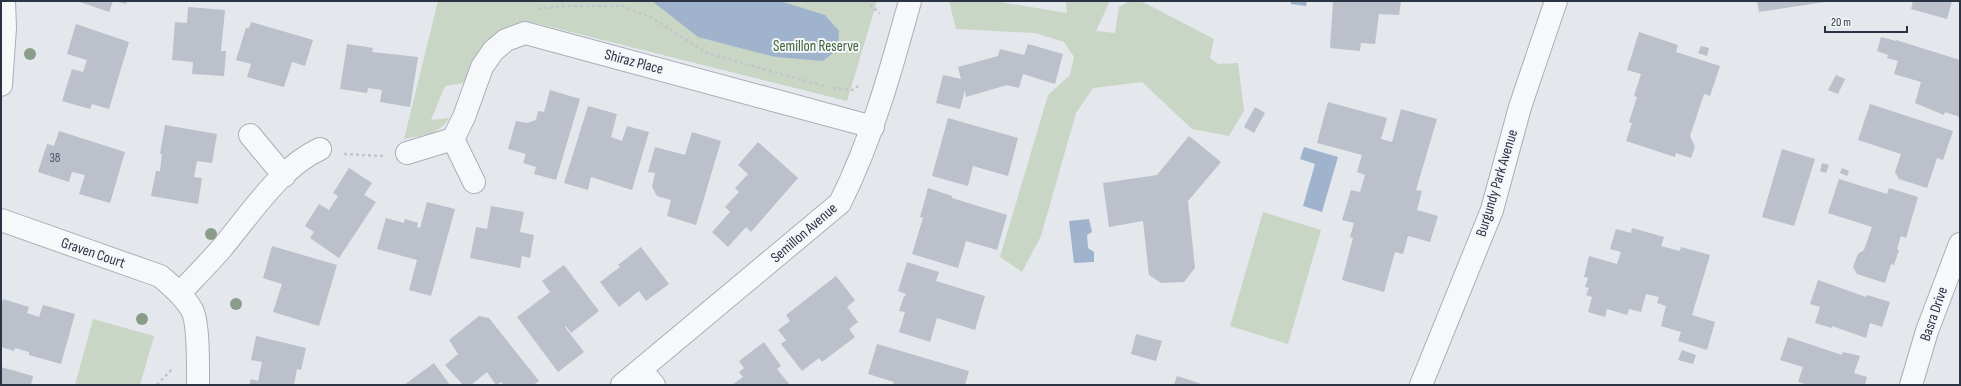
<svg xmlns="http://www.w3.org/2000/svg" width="1961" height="386" viewBox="0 0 1961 386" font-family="'Sofia Sans Condensed',sans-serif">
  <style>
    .green { fill: #c9d6c5 }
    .water { fill: #9fb4cc }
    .building { fill: #bbc0ca }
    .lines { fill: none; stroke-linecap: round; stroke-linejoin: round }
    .minor-casing { stroke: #a9aeb7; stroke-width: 24 }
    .tertiary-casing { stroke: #a9aeb7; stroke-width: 24 }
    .path { stroke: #c2c5cb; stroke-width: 2.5; stroke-dasharray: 3 3; stroke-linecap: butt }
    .minor { stroke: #f7f8fa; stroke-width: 22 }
    .tertiary { stroke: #f7f8fa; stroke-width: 22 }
    .tree { fill: #899d89 }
    .labels { text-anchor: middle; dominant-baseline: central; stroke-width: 4; stroke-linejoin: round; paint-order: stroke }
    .number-label { font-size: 13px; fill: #4f5766 }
    .park-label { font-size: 15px; fill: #3f6138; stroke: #f4f6f9 }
    .street-label { font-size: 15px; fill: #2b3445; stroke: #f4f6f9 }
  </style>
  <rect width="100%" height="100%" fill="#e4e7ec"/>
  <path class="green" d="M 438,1 L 877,1 L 847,101 L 531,22 C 489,32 479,43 464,83 L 445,86 L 431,120 L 449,118 C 438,136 423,135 404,139 Z
    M 949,1 L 994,1 L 1067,13 L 1066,1 L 1110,1 L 1096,31 L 1115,33 L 1119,7 L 1130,1 L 1141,1 L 1214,39 L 1210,58 L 1218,64 L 1238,63 L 1244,111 L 1229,136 L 1192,129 L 1142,82 L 1093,88 L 1076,113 L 1041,236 L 1022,272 L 1000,257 L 1048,95 L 1070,75 L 1074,57 L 1064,42 L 1035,33 L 956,29 Z
    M 1263,212 L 1321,230 L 1288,344 L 1230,326 Z
    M 93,319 L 154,336 L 140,385 L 75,385 Z"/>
  <path class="water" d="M 652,1 L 780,1 L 825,15 L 839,31 L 838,49 L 823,61 L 775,57 L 698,37 Z
    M 1291,1 L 1307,1 L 1306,6 L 1291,4 Z
    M 1304,147 L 1338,157 L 1322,212 L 1303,206 L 1315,164 L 1300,159 Z
    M 1089,219 L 1092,232 L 1087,235 L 1088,248 L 1094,252 L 1094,262 L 1074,263 L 1069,221 Z"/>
  <path class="building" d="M 77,1 L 113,1 L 109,12 Z
    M 115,1 L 127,1 L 126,4 Z
    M 1333,1 L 1401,1 L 1399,15 L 1379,14 L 1375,44 L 1361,43 L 1360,51 L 1330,48 Z
    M 1757,1 L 1825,1 L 1825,2 L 1759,12 Z
    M 1913,1 L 1952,1 L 1947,19 L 1911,9 Z
    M 188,7 L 225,10 L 221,51 L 226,51 L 224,76 L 192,74 L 193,62 L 172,60 L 175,22 L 187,23 Z
    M 251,22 L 313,40 L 305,66 L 292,62 L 284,87 L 247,77 L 251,64 L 236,60 L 246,28 L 249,28 Z
    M 76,24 L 129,42 L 109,109 L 92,104 L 90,109 L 62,101 L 72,69 L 83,72 L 87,60 L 67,54 Z
    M 1639,32 L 1678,45 L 1676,52 L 1720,66 L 1710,96 L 1704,94 L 1690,136 L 1695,147 L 1691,158 L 1676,153 L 1675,157 L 1626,141 L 1632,123 L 1629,122 L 1637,97 L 1634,96 L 1641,74 L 1627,70 Z
    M 1881,37 L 1896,41 L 1896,40 L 1960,60 L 1960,117 L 1945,112 L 1944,115 L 1915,103 L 1921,82 L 1894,74 L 1898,61 L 1887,58 L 1888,55 L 1877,51 Z
    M 347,44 L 373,48 L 372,52 L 418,57 L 410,107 L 380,102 L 382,90 L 368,88 L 367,93 L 340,89 Z
    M 1028,44 L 1063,54 L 1055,84 L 1023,74 L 1019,88 L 1007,85 L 966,97 L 965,90 L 960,109 L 936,103 L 943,75 L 961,79 L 958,67 L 998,56 L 1000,49 L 1024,55 Z
    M 1701,46 L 1709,48 L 1707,56 L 1698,53 Z
    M 1836,75 L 1845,79 L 1838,94 L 1828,90 Z
    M 550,90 L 580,99 L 556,180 L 534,174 L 536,167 L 523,163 L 526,154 L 508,149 L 516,121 L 527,123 L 536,120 L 538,111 L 544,112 Z
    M 1328,102 L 1387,118 L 1381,139 L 1392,142 L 1401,109 L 1437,119 L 1416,190 L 1422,191 L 1417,210 L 1438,216 L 1430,242 L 1408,236 L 1403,254 L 1395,252 L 1384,292 L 1342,280 L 1353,238 L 1350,237 L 1354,223 L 1342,220 L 1351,190 L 1360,192 L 1365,175 L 1357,172 L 1362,155 L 1317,143 Z
    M 1870,104 L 1953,131 L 1943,160 L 1937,158 L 1927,188 L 1899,179 L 1895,172 L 1901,154 L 1858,140 Z
    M 588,106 L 617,114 L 611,137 L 622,141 L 627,126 L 649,132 L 632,190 L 591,177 L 588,190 L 564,183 Z
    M 1255,107 L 1265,113 L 1254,133 L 1244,127 Z
    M 948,118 L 1018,138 L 1008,176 L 973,166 L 968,186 L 932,176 Z
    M 165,125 L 217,134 L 212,163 L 197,161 L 194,177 L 202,178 L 198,204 L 151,196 L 156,171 L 160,171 L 162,154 L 160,154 Z
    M 59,131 L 125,152 L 110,203 L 79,194 L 85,175 L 72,172 L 69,182 L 38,172 L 47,144 L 54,146 Z
    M 692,132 L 721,141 L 696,225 L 667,216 L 671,200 L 657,196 L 652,187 L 655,173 L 648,172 L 655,147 L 685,155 Z
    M 1189,136 L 1221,162 L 1188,201 L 1195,268 L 1184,282 L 1161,283 L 1149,275 L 1143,221 L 1109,227 L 1103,183 L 1157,175 Z
    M 758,142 L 798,178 L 751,232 L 746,227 L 728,247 L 712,232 L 730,212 L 725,207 L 739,192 L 735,188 L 748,174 L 738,165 Z
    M 1782,149 L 1815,159 L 1794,226 L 1762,217 Z
    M 1822,163 L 1829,165 L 1826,173 L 1820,171 Z
    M 349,168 L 372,183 L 364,195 L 376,202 L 339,258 L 310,238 L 314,232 L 305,226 L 319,204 L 329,210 L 338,196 L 333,193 Z
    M 1842,168 L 1849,171 L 1847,176 L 1840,173 Z
    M 1839,179 L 1887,194 L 1889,188 L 1918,197 L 1906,238 L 1901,236 L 1897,249 L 1899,250 L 1894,265 L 1891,264 L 1885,283 L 1857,274 L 1853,267 L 1858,254 L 1864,250 L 1872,227 L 1828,213 Z
    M 928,188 L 952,196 L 952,198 L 1007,215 L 997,250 L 966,241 L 958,268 L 912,254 L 923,218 L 920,217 Z
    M 427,202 L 455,209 L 431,296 L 409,290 L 417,260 L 377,249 L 386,218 L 404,223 L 405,219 L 418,223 L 417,227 L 420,228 Z
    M 491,206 L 524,212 L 520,232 L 534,235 L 530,258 L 522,256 L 520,268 L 470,258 L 476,227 L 487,229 Z
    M 1632,228 L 1664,237 L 1661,246 L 1680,251 L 1681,247 L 1710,255 L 1692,315 L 1715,322 L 1707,350 L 1678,341 L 1681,332 L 1661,326 L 1666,306 L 1657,303 L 1659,297 L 1646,294 L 1641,312 L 1629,309 L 1627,315 L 1607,309 L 1605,317 L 1588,312 L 1592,297 L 1586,295 L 1589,288 L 1585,287 L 1588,278 L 1584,277 L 1589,256 L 1617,264 L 1621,252 L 1610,249 L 1616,229 L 1631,233 Z
    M 272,246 L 337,265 L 319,326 L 273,312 L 282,284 L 263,278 Z
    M 641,247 L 669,284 L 646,301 L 639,291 L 619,307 L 600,282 L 620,267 L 618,265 Z
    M 907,262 L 939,272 L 936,281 L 985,296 L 975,330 L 937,318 L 930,342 L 899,332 L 905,312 L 899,311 L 904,296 L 905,296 L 906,294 L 898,291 Z
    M 564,265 L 599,311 L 571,333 L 566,326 L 565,327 L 584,352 L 558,372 L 517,317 L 550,292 L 542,281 Z
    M 836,276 L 855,300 L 847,307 L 858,322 L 849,329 L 855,337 L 822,362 L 819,358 L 802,371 L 781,344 L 786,340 L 778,330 L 790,321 L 786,315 Z
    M 1818,280 L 1866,297 L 1867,295 L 1890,302 L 1882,327 L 1870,323 L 1866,338 L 1832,326 L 1832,328 L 1815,323 L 1820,307 L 1810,304 Z
    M 3,299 L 29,307 L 27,313 L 39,317 L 43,305 L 75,314 L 61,364 L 29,355 L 29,352 L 15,348 L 14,351 L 1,347 L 1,306 Z
    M 479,316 L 489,318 L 539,381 L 534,385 L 504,385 L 501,382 L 496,385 L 487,372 L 471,385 L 463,385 L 445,365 L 458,354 L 449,340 Z
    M 1136,334 L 1162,341 L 1156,361 L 1131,354 Z
    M 256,336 L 306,348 L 301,370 L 297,369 L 294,385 L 249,385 L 251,379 L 258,381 L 262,362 L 251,360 Z
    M 1788,337 L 1842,355 L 1843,352 L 1860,356 L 1854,373 L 1867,377 L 1865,385 L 1808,385 L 1798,382 L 1803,367 L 1780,360 Z
    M 764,342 L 781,366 L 777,369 L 790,385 L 732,385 L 743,377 L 739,372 L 744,368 L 739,361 Z
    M 877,344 L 969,371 L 965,385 L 893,385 L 894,382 L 868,374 Z
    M 1682,350 L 1696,355 L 1693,364 L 1678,360 Z
    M 434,363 L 450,385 L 404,385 Z
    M 1,367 L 33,376 L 31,385 L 1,385 Z
    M 1177,376 L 1205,385 L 1174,385 Z"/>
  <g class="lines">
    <g class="minor-casing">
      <path id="minor" d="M 250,135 L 284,176
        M 407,153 L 453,139
        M 474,182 L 453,139 L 464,117 L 482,67 L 493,51 L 506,40 L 525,33 L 873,127
        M 1,220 L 160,276 C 172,286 185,297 192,310 C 199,323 198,369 198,385
        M 180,293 C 193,279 208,264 221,249 C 249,216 280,167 320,149
        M 641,370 L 654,385
        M 622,385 L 840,203 C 872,139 891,70 910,1
        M 1421,385 L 1492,210 L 1520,107 L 1556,1
        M 1911,385 L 1927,331 L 1960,244"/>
    </g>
    <g class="tertiary-casing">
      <path id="tertiary" d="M 1,85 L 5,28 L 4,1"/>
    </g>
    <path class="path" d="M 562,1 L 564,6
      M 865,1 L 880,13
      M 538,9 L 564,6 L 623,6 L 652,18 L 707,53 L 824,86
      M 833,88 L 854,90 L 858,86
      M 344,154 L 383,156
      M 157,385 L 172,369"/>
    <use href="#minor" class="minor"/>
    <use href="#tertiary" class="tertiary"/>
  </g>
  <g class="tree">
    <circle cx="30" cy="54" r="6"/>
    <circle cx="211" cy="234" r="6"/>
    <circle cx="236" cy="304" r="6"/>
    <circle cx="142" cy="319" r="6"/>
  </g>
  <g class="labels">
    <g class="number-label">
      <text x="55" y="158">38</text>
    </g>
    <g class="park-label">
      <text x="816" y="46">Semillon Reserve</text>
    </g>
    <g class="street-label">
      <text transform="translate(634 62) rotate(15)">Shiraz Place</text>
      <text transform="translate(1497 183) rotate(-73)">Burgundy Park Avenue</text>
      <text transform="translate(804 233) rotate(-41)">Semillon Avenue</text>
      <text transform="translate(93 253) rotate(19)">Graven Court</text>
      <text transform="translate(1934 314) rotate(-71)">Basra Drive</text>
    </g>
  </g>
  <rect width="1961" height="386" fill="none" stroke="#2b3445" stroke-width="4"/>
  <path d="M1825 26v6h82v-6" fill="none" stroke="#2b3445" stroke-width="2"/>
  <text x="1831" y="26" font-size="12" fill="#2b3445" stroke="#f4f6f9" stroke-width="3" paint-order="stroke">20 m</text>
</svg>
